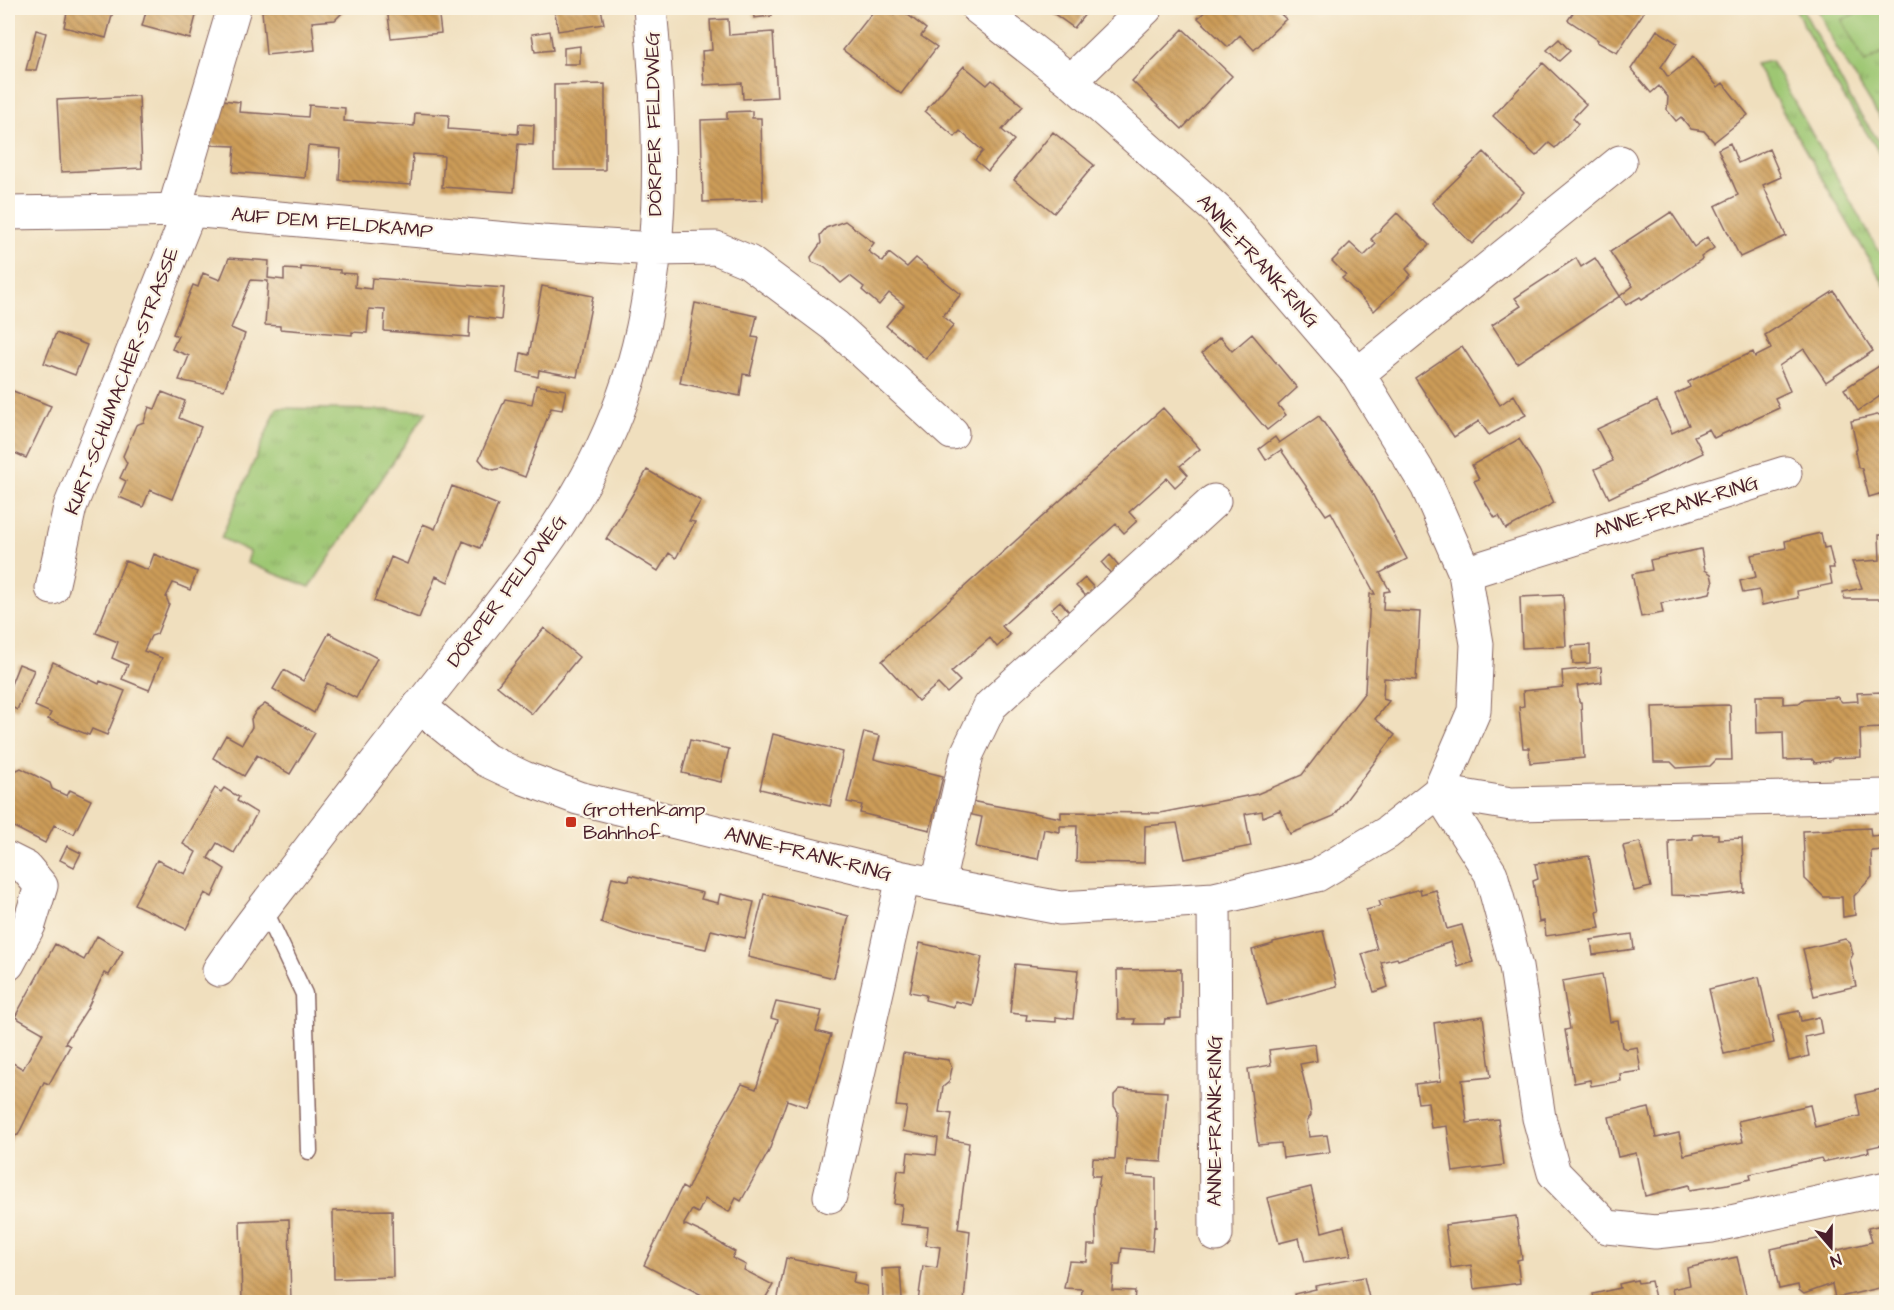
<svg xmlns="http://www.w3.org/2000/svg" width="1894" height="1310" viewBox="0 0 1894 1310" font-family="'Architects Daughter',sans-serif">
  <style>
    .grass { fill: url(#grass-tufts); stroke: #74734f; stroke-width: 1.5 }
    .pitch { fill: #9ec773; stroke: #74734f; stroke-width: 1.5 }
    .building { fill: url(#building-back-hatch) }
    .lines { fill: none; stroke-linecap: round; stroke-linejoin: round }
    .service-casing { stroke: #84625e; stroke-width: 19 }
    .minor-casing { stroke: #84625e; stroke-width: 35 }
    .service { stroke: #fff; stroke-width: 16 }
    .minor { stroke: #fff; stroke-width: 33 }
    .poi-dot { fill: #c8321e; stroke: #fcf5e5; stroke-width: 2 }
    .labels { text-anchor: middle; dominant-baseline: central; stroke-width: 4.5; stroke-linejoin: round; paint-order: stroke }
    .street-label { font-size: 20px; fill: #4a1f2b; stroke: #fcf5e5 }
    .poi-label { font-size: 20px; fill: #4a1f2b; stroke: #fcf5e5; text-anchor: start }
  </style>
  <defs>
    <pattern id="grass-tufts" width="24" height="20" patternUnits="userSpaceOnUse" patternTransform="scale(1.5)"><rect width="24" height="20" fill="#9ec773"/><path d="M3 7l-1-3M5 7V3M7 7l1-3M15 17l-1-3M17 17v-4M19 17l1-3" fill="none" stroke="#8aaa64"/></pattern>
    <pattern id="building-back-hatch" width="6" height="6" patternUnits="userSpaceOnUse" patternTransform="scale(1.5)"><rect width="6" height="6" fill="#cc9c59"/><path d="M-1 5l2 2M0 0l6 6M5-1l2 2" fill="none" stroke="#a87f4a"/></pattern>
  </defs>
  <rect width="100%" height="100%" fill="#fcf5e5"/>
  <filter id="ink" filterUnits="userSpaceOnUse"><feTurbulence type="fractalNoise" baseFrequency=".0167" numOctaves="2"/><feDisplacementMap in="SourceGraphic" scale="12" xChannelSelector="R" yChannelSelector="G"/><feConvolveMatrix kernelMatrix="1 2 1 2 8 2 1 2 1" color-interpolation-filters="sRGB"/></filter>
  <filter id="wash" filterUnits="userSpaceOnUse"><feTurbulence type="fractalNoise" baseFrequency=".008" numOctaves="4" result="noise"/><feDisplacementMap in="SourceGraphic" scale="24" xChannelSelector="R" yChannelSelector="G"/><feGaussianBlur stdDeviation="1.35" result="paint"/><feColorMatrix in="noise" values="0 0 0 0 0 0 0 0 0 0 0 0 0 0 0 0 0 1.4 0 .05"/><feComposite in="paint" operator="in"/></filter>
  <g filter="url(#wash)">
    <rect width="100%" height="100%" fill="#f0dfbe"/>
    <path class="grass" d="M 1795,8 L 1802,8 L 1854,105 L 1886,152 L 1886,163 L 1832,79 Z
      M 1817,8 L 1886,8 L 1886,128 L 1836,47 Z
      M 1771,61 L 1877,248 L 1886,255 L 1886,288 L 1755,64 Z
      M 277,408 L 427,411 L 310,587 L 247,563 L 250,552 L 221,538 Z"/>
    <path class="pitch" d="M 1865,8 L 1886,8 L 1886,51 L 1865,63 L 1842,20 Z"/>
    <g id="blocks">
      <path class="building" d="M 68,8 L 114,8 L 106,38 L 64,27 Z
        M 147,8 L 198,8 L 190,39 L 142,26 Z
        M 280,8 L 343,8 L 345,10 L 335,20 L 312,22 L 315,50 L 266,55 L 262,11 Z
        M 387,8 L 438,8 L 441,33 L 391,38 Z
        M 554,8 L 601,8 L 604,24 L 558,31 Z
        M 753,8 L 771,8 L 772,16 L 754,18 Z
        M 876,8 L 885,8 L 894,15 L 899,8 L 926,29 L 921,36 L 937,47 L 901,94 L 843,50 Z
        M 1046,8 L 1090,8 L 1074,28 Z
        M 1209,8 L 1274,8 L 1286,19 L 1254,50 L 1240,35 L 1228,47 L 1198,18 Z
        M 1576,8 L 1638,8 L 1644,12 L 1617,53 L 1597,42 L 1598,40 L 1568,20 Z
        M 728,19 L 729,35 L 773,32 L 777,97 L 743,99 L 742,83 L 704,85 L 702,51 L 712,50 L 710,20 Z
        M 1183,29 L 1232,76 L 1182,129 L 1132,81 Z
        M 36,30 L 46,33 L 36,70 L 26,70 Z
        M 1657,30 L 1677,43 L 1661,67 L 1668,77 L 1693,57 L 1718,87 L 1723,83 L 1748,115 L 1714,142 L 1704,131 L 1691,129 L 1681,117 L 1676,121 L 1667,110 L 1668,97 L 1659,86 L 1651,93 L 1631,69 Z
        M 550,31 L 553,50 L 535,52 L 532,34 Z
        M 1559,39 L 1570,51 L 1559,61 L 1547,50 Z
        M 580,46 L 580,64 L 564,64 L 564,48 Z
        M 1543,63 L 1586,104 L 1573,118 L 1578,124 L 1567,136 L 1555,148 L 1549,143 L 1536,156 L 1493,116 Z
        M 964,66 L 987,85 L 992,80 L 1023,106 L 1002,130 L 1014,140 L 988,171 L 975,160 L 983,151 L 960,131 L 955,137 L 925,111 Z
        M 605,84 L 605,170 L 554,170 L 554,85 Z
        M 139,96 L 142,168 L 61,172 L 57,100 Z
        M 222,100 L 240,102 L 239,112 L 308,117 L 309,105 L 345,108 L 344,121 L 414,126 L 415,113 L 449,115 L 448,129 L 518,134 L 519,124 L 534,125 L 533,145 L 518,144 L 514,192 L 442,187 L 444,156 L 413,154 L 411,185 L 339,180 L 341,149 L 308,146 L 305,178 L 233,172 L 235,146 L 211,145 Z
        M 752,111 L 752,118 L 761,118 L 763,200 L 703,202 L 701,120 L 727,119 L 727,112 Z
        M 1053,132 L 1094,165 L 1054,213 L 1014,180 Z
        M 1730,143 L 1738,163 L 1769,149 L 1781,177 L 1763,185 L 1786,236 L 1740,257 L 1715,206 L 1738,195 L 1718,149 Z
        M 1484,152 L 1524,192 L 1472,244 L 1432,203 Z
        M 1671,212 L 1694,247 L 1707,237 L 1714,248 L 1701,257 L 1702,259 L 1672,280 L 1642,299 L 1640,297 L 1626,305 L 1620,296 L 1633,286 L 1610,252 Z
        M 1397,213 L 1429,245 L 1406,269 L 1411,275 L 1374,311 L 1342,278 L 1346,275 L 1332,261 L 1350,243 L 1364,256 L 1376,244 L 1371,239 Z
        M 845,221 L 874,243 L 868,251 L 883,262 L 889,253 L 907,267 L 916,258 L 961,294 L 943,316 L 954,325 L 926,359 L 886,326 L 904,305 L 889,293 L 879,305 L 862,290 L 864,287 L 850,276 L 841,283 L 824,267 L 812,262 L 811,257 L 821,243 L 820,235 L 826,228 Z
        M 229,258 L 269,261 L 268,278 L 284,280 L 284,269 L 301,270 L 301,267 L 340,270 L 340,273 L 356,274 L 355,287 L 371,289 L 372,278 L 504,288 L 501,320 L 470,316 L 469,337 L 384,331 L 385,310 L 369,309 L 367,333 L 352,332 L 352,335 L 280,329 L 280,326 L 265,325 L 268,281 L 251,280 L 231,328 L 245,334 L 224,390 L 179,380 L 189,356 L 172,349 L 178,336 L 173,334 L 193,285 L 198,287 L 203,273 L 220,280 Z
        M 1576,258 L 1581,267 L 1595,258 L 1620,296 L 1517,363 L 1492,325 L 1521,306 L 1515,298 Z
        M 542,286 L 593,296 L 577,377 L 539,370 L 538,377 L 518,372 L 521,353 L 529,355 Z
        M 1834,291 L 1873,351 L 1826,382 L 1804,349 L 1779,366 L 1790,391 L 1775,398 L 1779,408 L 1714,438 L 1709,429 L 1694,436 L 1703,453 L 1609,498 L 1595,469 L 1613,461 L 1597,429 L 1657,401 L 1672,433 L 1689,425 L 1675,394 L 1690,387 L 1688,382 L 1720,367 L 1753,352 L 1755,357 L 1771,349 L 1765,335 Z
        M 695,303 L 757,316 L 752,337 L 759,338 L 750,375 L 743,374 L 740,396 L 680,383 Z
        M 56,333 L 87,345 L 75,375 L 44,363 Z
        M 1252,334 L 1297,388 L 1278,405 L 1286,415 L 1267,430 L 1202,353 L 1220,337 L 1232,351 Z
        M 1462,346 L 1500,405 L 1514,395 L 1526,415 L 1489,435 L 1479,421 L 1454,437 L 1415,378 Z
        M 1882,364 L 1886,370 L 1886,392 L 1858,411 L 1844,389 Z
        M 536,385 L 566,390 L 562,410 L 551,408 L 525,477 L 501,468 L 494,470 L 486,467 L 479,459 L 505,399 L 532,404 Z
        M 8,389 L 51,406 L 26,458 L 8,450 Z
        M 162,392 L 185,401 L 179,418 L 201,427 L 172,499 L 150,490 L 143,507 L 119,497 L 126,481 L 120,478 L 127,463 L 123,456 L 136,425 L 144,422 L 149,407 L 155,409 Z
        M 1163,408 L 1200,449 L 1180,466 L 1188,475 L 1175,487 L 1167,478 L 1129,512 L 1137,521 L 1124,533 L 1116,524 L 1002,626 L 1010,635 L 997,647 L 990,638 L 951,672 L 960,681 L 947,693 L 938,684 L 918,701 L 882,661 Z
        M 1886,413 L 1886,492 L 1869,497 L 1862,469 L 1858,467 L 1855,452 L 1857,448 L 1851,421 Z
        M 1319,416 L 1369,488 L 1407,559 L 1380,573 L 1390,591 L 1384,592 L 1383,610 L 1420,612 L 1416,680 L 1384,678 L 1383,699 L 1389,701 L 1375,719 L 1395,735 L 1334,816 L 1290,834 L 1280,810 L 1263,817 L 1262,811 L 1245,814 L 1251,846 L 1185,859 L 1177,823 L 1145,826 L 1144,863 L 1076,862 L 1077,826 L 1060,826 L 1060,832 L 1044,829 L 1038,859 L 976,847 L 982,817 L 968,814 L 970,801 L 1061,818 L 1061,812 L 1160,813 L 1257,794 L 1302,775 L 1365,692 L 1370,594 L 1375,594 L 1331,512 L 1326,515 L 1281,450 L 1266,460 L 1259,449 L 1275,437 L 1279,443 Z
        M 1519,439 L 1539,470 L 1554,503 L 1506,529 L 1499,516 L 1495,518 L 1484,500 L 1474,481 L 1479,479 L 1472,465 Z
        M 647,470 L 701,501 L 689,521 L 695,522 L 676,558 L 669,553 L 658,571 L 606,539 Z
        M 452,486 L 498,505 L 480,548 L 463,541 L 448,582 L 436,576 L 419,618 L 374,601 L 391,557 L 407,564 L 423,524 L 435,529 Z
        M 1821,533 L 1824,548 L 1829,547 L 1834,568 L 1829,568 L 1832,584 L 1797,591 L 1798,598 L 1762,605 L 1759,590 L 1743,593 L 1740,581 L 1756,577 L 1751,555 L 1786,548 L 1785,541 Z
        M 1879,535 L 1886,535 L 1886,599 L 1845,599 L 1843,592 L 1862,588 L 1852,562 L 1880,560 Z
        M 1701,549 L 1705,570 L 1711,574 L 1713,583 L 1710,593 L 1661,603 L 1663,613 L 1641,617 L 1632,574 L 1652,570 L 1650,560 Z
        M 154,554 L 197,572 L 190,590 L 173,583 L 166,597 L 169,604 L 157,634 L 151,636 L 144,651 L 162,658 L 149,690 L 122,679 L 128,665 L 112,658 L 118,642 L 96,633 L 125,561 L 148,570 Z
        M 1110,555 L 1120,567 L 1112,575 L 1102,563 Z
        M 1085,578 L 1095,589 L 1087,597 L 1076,586 Z
        M 1563,595 L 1566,646 L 1522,648 L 1520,597 Z
        M 1060,601 L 1070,613 L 1061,620 L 1051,609 Z
        M 544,628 L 579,657 L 532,714 L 497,686 Z
        M 329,633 L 377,658 L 356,698 L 327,683 L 314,713 L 273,689 L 284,670 L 303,681 Z
        M 1590,645 L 1590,663 L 1573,664 L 1572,646 Z
        M 53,662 L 99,684 L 100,681 L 125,691 L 107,735 L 92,729 L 89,735 L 48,719 L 51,713 L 35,706 Z
        M 19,664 L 34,670 L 17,710 L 8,705 L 8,692 Z
        M 1601,667 L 1602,682 L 1577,686 L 1579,702 L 1581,702 L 1584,758 L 1530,763 L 1529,748 L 1523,748 L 1519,707 L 1524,706 L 1523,691 L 1563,687 L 1562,671 Z
        M 1883,692 L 1884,728 L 1860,729 L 1861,757 L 1833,758 L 1830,761 L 1815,763 L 1812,759 L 1784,760 L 1783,732 L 1757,733 L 1756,696 L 1783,696 L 1783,704 L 1799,703 L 1804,699 L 1837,697 L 1842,702 L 1858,701 L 1857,693 Z
        M 265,704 L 315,733 L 290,774 L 257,755 L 244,776 L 213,758 L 226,735 L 242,744 L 252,727 L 251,719 L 256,711 Z
        M 1730,705 L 1732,760 L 1716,760 L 1710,766 L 1677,768 L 1671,762 L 1654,762 L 1652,707 Z
        M 864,732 L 880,736 L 874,759 L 943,776 L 930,830 L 860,813 L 862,805 L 847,802 Z
        M 773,734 L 843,752 L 830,806 L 760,789 Z
        M 690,740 L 729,749 L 721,782 L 682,773 Z
        M 8,767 L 15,771 L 21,768 L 50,783 L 52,789 L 67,796 L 70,790 L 91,800 L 74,834 L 54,825 L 45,843 L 8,824 Z
        M 215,788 L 221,792 L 224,788 L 239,797 L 237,801 L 257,813 L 234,853 L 217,843 L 208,858 L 225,869 L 212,897 L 205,893 L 186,929 L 134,904 L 157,860 L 185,874 L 196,852 L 183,844 Z
        M 1870,828 L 1871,836 L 1884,835 L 1885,850 L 1871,851 L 1872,877 L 1854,896 L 1855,915 L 1843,917 L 1842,897 L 1824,897 L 1805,879 L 1803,831 Z
        M 1705,834 L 1718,834 L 1718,839 L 1742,838 L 1744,892 L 1707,896 L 1671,895 L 1669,841 L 1693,839 L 1693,835 Z
        M 1640,842 L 1651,887 L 1634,891 L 1623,846 Z
        M 67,846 L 81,853 L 74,867 L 60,860 Z
        M 1589,856 L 1600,911 L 1597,912 L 1600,928 L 1546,936 L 1544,921 L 1539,922 L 1533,881 L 1538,879 L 1535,864 Z
        M 630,875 L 703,893 L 701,899 L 718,903 L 720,894 L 754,902 L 745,938 L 711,930 L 706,949 L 634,934 L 601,923 L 612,877 L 629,881 Z
        M 1420,889 L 1421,894 L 1436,890 L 1447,929 L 1462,925 L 1473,962 L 1458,967 L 1451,942 L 1398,960 L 1397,958 L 1381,962 L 1388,987 L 1374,992 L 1362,954 L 1377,949 L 1366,910 L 1381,906 L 1379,901 Z
        M 764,894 L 849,916 L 834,978 L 748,957 Z
        M 1323,931 L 1337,986 L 1267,1005 L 1252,950 L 1273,944 L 1273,942 Z
        M 1632,934 L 1634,949 L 1593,955 L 1591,940 Z
        M 97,936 L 123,951 L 109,975 L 104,973 L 87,1009 L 65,1043 L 70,1046 L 49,1084 L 44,1082 L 18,1135 L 14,1136 L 8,1147 L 8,1060 L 23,1069 L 43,1033 L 15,1017 L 55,944 L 84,960 Z
        M 1845,939 L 1850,943 L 1853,954 L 1850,960 L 1856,986 L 1814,996 L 1803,949 Z
        M 920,943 L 982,957 L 972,1005 L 955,1001 L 954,1007 L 925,1000 L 926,995 L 910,992 Z
        M 1015,964 L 1078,970 L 1073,1019 L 1056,1017 L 1056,1022 L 1026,1020 L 1027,1015 L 1010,1013 Z
        M 1181,969 L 1181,1018 L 1165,1019 L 1164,1024 L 1134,1024 L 1135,1019 L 1118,1019 L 1117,970 Z
        M 1602,974 L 1610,1022 L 1618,1021 L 1622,1047 L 1626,1049 L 1637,1047 L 1641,1071 L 1620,1074 L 1621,1081 L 1591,1086 L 1590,1080 L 1574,1083 L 1565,1030 L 1570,1029 L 1562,981 Z
        M 1759,977 L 1774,1043 L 1724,1054 L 1709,989 Z
        M 776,1002 L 822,1011 L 816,1031 L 831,1035 L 807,1107 L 787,1100 L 769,1151 L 741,1201 L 736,1198 L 729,1212 L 705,1199 L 698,1213 L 692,1210 L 684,1224 L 684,1226 L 686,1225 L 703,1233 L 735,1252 L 732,1258 L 746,1265 L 744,1270 L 773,1285 L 763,1302 L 715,1302 L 644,1265 L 682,1187 L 687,1190 L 709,1142 L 742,1084 L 756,1089 L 778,1020 L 771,1018 Z
        M 1799,1011 L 1801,1021 L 1819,1017 L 1822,1033 L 1805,1037 L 1809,1056 L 1789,1061 L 1779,1015 Z
        M 1483,1016 L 1491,1077 L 1462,1080 L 1467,1123 L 1498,1119 L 1504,1165 L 1453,1172 L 1447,1126 L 1431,1128 L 1428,1102 L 1418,1103 L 1415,1084 L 1441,1081 L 1434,1023 Z
        M 1315,1044 L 1317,1061 L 1300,1064 L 1309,1100 L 1311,1115 L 1307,1121 L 1309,1137 L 1327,1135 L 1330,1152 L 1283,1158 L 1281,1143 L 1258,1145 L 1248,1069 L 1271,1065 L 1269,1050 Z
        M 903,1053 L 948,1060 L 952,1068 L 949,1082 L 943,1087 L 939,1112 L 952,1114 L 948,1139 L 969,1143 L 958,1229 L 970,1231 L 964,1302 L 918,1302 L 923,1266 L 937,1268 L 940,1247 L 926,1245 L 928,1227 L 900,1224 L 902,1205 L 894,1204 L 898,1170 L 906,1171 L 908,1152 L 936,1155 L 938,1138 L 903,1131 L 907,1107 L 896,1106 Z
        M 1886,1088 L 1886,1144 L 1868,1148 L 1869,1152 L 1823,1162 L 1821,1158 L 1750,1174 L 1751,1179 L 1728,1184 L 1690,1190 L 1689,1185 L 1645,1196 L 1636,1153 L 1618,1157 L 1609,1117 L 1649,1108 L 1656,1138 L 1679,1133 L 1684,1155 L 1743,1142 L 1738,1121 L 1810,1105 L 1815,1127 L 1860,1116 L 1856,1095 Z
        M 1120,1089 L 1167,1092 L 1162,1162 L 1127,1160 L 1126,1176 L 1156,1178 L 1156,1227 L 1154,1226 L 1152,1251 L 1122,1248 L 1120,1264 L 1114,1264 L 1112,1290 L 1135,1291 L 1134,1302 L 1081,1302 L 1082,1289 L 1064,1288 L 1069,1261 L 1087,1262 L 1088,1245 L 1096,1245 L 1095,1210 L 1100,1176 L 1092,1176 L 1093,1158 L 1115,1159 L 1118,1112 L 1114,1106 L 1114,1095 Z
        M 1311,1187 L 1322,1232 L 1344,1226 L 1351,1255 L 1305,1262 L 1299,1238 L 1279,1243 L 1267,1198 Z
        M 392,1210 L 393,1277 L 334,1279 L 333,1211 Z
        M 1516,1216 L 1522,1259 L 1517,1260 L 1520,1283 L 1474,1289 L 1471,1265 L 1451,1268 L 1445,1225 Z
        M 289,1219 L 291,1302 L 242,1302 L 240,1221 Z
        M 1886,1224 L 1886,1271 L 1880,1273 L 1884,1287 L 1835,1298 L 1832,1284 L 1804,1294 L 1799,1290 L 1798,1285 L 1779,1289 L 1771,1249 L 1827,1237 L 1830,1252 L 1872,1242 L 1868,1228 Z
        M 1737,1257 L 1748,1302 L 1675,1302 L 1672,1289 L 1690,1285 L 1687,1268 Z
        M 786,1258 L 855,1272 L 853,1283 L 867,1286 L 866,1302 L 777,1302 Z
        M 900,1268 L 902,1299 L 883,1300 L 882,1269 Z
        M 1364,1277 L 1370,1302 L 1296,1302 L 1294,1294 L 1316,1289 L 1315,1286 Z
        M 1637,1280 L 1638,1283 L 1651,1281 L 1656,1302 L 1595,1302 L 1593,1294 L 1620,1288 L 1619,1284 Z"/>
    </g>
  </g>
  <g filter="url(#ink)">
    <use href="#blocks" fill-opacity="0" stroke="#84625e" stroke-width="1.5"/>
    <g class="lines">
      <g class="service-casing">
        <path id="service" d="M 264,909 L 304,994 L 309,1151"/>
      </g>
      <g class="minor-casing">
        <path id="minor" d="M 1071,81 L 1146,8
          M 174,210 L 234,8
          M 8,213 L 190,210 L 542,242 L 655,249 L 716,248 L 749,262 L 835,326 L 952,433
          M 1358,374 L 1620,162
          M 1465,573 L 1785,473
          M 52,588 L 70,507 L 190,210
          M 419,706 L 486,760 L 524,778 L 578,798 L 903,878 L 1060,908 L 1214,899 L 1317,875 L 1387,833 L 1439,792 L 1474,711 L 1477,644 L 1465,573 L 1427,486 L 1358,374 L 1218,211 L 1071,81 L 978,8
          M 1439,792 L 1491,874 L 1516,967 L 1539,1118 L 1554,1173 L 1607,1227 L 1655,1232 L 1712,1226 L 1886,1188
          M 1439,792 L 1511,804 L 1886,796
          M 8,859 L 26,868 L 41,886 L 29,925 L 8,964
          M 938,884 L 967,754 L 990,706 L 1214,501
          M 1214,899 L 1216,1235
          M 219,970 C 245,930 276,893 305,855 C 356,788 408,721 460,655 C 524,574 587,499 622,400 C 668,275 662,138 650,8
          M 830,1196 L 903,878"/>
      </g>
      <use href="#service" class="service"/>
      <use href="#minor" class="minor"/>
    </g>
  </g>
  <rect class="poi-dot" x="565" y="816" width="12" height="12" rx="3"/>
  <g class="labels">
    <g class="street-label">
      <text transform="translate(654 124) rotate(-91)">DÖRPER FELDWEG</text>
      <text transform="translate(332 223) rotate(5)">AUF DEM FELDKAMP</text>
      <text transform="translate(1258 261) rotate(48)">ANNE-FRANK-RING</text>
      <text transform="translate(122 381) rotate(-69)">KURT-SCHUMACHER-STRASSE</text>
      <text transform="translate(1676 507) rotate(-17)">ANNE-FRANK-RING</text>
      <text transform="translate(507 591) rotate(-53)">DÖRPER FELDWEG</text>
      <text transform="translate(808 854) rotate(14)">ANNE-FRANK-RING</text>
      <text transform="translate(1215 1121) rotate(-90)">ANNE-FRANK-RING</text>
    </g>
    <g class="poi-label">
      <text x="583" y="810">Grottenkamp<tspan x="583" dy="23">Bahnhof</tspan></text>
    </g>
  </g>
  <rect width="1894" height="1310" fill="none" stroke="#fcf5e5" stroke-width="30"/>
  <g transform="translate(1831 1247) rotate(160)" stroke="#fcf5e5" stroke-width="4.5" paint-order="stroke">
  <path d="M0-4.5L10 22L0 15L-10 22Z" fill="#4a1f2b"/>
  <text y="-9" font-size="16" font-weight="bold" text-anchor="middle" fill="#4a1f2b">N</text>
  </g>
</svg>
